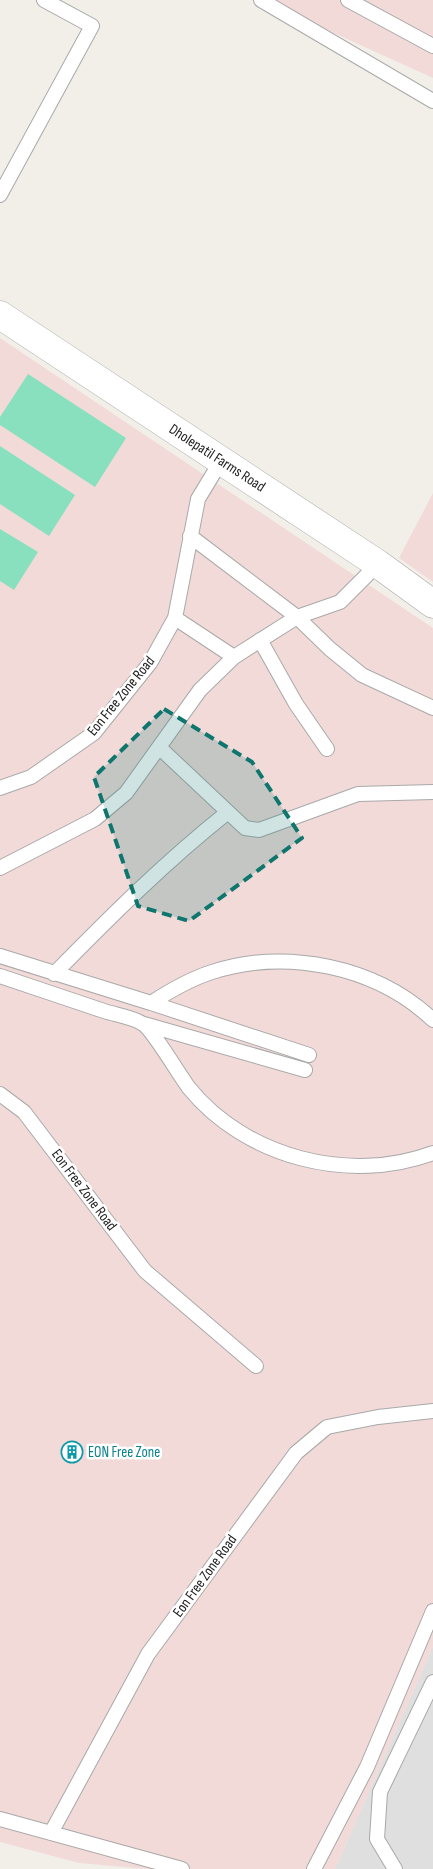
<svg xmlns="http://www.w3.org/2000/svg" width="433" height="1869" viewBox="0 0 433 1869" font-family="'Sofia Sans Condensed',sans-serif">
  <style>
    .residential { fill: #e0dfdf }
    .commercial { fill: #f2dad9 }
    .pitch { fill: #88e0be }
    .lines { fill: none; stroke-linecap: round; stroke-linejoin: round }
    .service-casing { stroke: #a9a9a9; stroke-width: 16 }
    .tertiary-casing { stroke: #a9a9a9; stroke-width: 29 }
    .service { stroke: #fff; stroke-width: 14 }
    .tertiary { stroke: #fff; stroke-width: 28 }
    .marked { fill: #0f766e; fill-opacity: 0.2; stroke: #0f766e; stroke-width: 4; stroke-dasharray: 10 6; stroke-linejoin: round }
    .labels { text-anchor: middle; dominant-baseline: central; stroke-width: 5; stroke-linejoin: round; paint-order: stroke }
    .street-label { font-size: 15px; fill: #222; stroke: #fff }
    .culture-label { font-size: 15px; fill: #0d838f; stroke: #fff; text-anchor: start }
  </style>
  <rect width="100%" height="100%" fill="#f2efe9"/>
  <path class="residential" d="M 433,1646 L 433,1869 L 335,1869 Z"/>
  <path class="commercial" d="M 261,0 L 433,0 L 433,78 Z
    M 0,338 L 433,628 L 433,1646 L 335,1869 L 147,1869 L 79,1863 L 0,1842 Z
    M 433,493 L 433,582 L 399,558 Z"/>
  <path class="pitch" d="M 28,374 L 126,438 L 95,487 L 0,425 L 0,417 Z
    M 0,446 L 75,495 L 49,536 L 0,504 Z
    M 0,529 L 38,552 L 14,590 L 0,581 Z"/>
  <g class="lines">
    <g class="service-casing">
      <path id="service" d="M 261,0 L 433,101
        M 348,0 L 433,46
        M 0,195 L 92,26 L 44,0
        M 190,536 L 297,617 L 330,649 L 362,675 L 433,708
        M 175,618 L 234,657
        M 260,640 L 296,704 L 327,749
        M 160,748 L 245,828 L 259,830 L 358,794 L 433,792
        M 0,788 L 31,777 L 94,733 L 150,663 L 175,618 L 198,499 L 221,461
        M 0,868 L 95,819 L 126,793 L 200,690 L 234,657 L 297,617 L 340,602 L 378,564
        M 0,956 L 151,1003 C 171,990 190,979 212,972 C 286,948 376,966 433,1020
        M 54,974 C 110,917 165,862 228,812
        M 0,976 C 35,988 69,999 104,1011 C 116,1015 133,1017 143,1024 C 152,1029 180,1076 189,1088 C 246,1158 350,1184 433,1153
        M 151,1003 L 309,1055
        M 144,1024 L 305,1070
        M 0,1094 L 24,1112 L 145,1271 L 256,1366
        M 0,1819 L 182,1869
        M 51,1833 L 148,1654 L 296,1453 L 327,1427 L 378,1417 L 433,1411
        M 314,1869 L 367,1767 L 433,1611
        M 395,1869 L 377,1839 L 380,1792 L 433,1682"/>
    </g>
    <g class="tertiary-casing">
      <path id="tertiary" d="M 0,315 L 378,564 L 433,604"/>
    </g>
    <use href="#service" class="service"/>
    <use href="#tertiary" class="tertiary"/>
  </g>
  <path class="marked" d="M 164,709 L 252,762 L 302,838 L 189,921 L 138,906 L 94,777 Z"/>
  <defs>
    <g id="building-ring" transform="scale(1.125)"><circle r="9.5" fill="#fff" stroke="#0f9aa8" stroke-width="1.5"/><path d="M-4-6H4V6H1V3H-1V6H-4ZM-2.5-4.3h1.7v1.8h-1.7ZM.8-4.3h1.7v1.8H.8ZM-2.5-1h1.7V.8h-1.7ZM.8-1h1.7V.8H.8Z" fill="#0f9aa8"/></g>
  </defs>
  <g fill-rule="evenodd">
    <use href="#building-ring" x="72" y="1452"/>
  </g>
  <g class="labels">
    <g class="street-label">
      <text transform="translate(217 458) rotate(33)">Dholepatil Farms Road</text>
      <text transform="translate(121 696) rotate(-51)">Eon Free Zone Road</text>
      <text transform="translate(84 1190) rotate(53)">Eon Free Zone Road</text>
      <text transform="translate(205 1576) rotate(-54)">Eon Free Zone Road</text>
    </g>
    <g class="culture-label">
      <text x="88" y="1452">EON Free Zone</text>
    </g>
  </g>
</svg>
